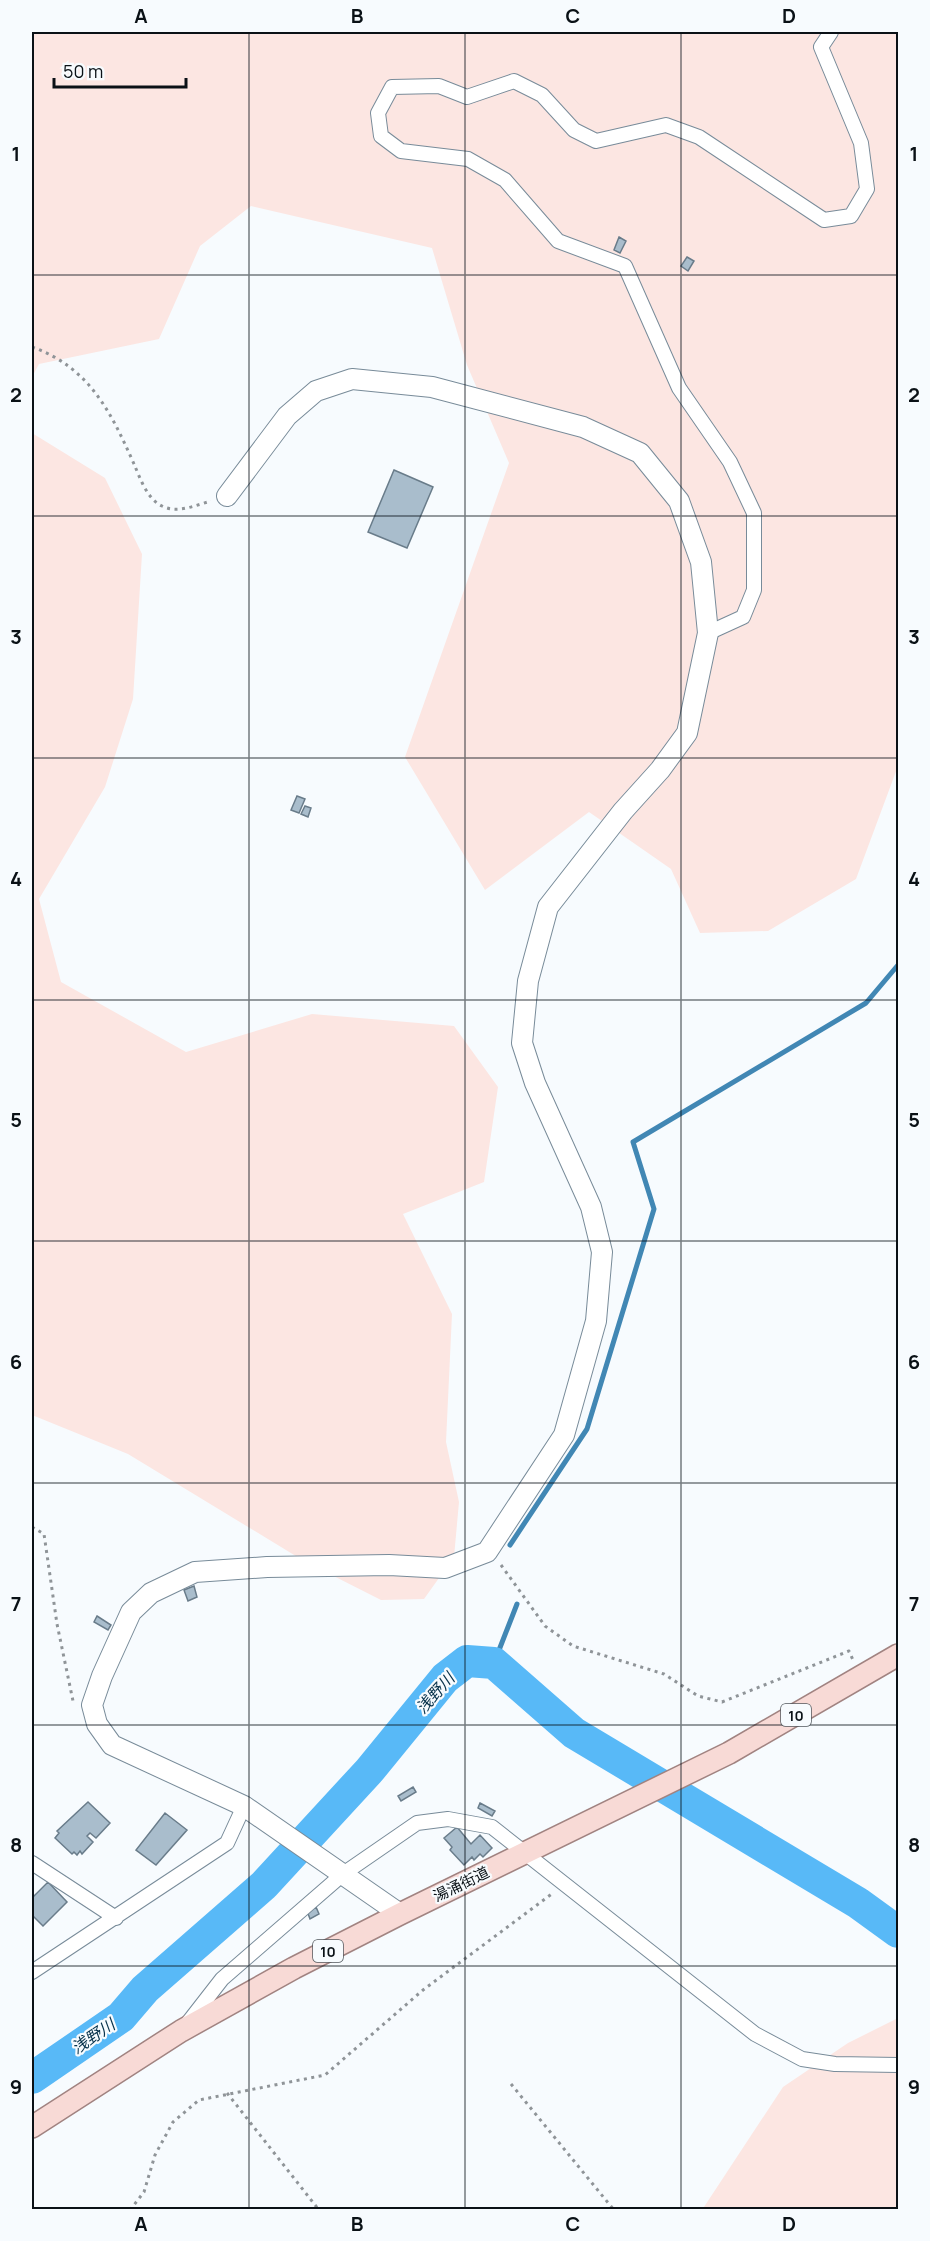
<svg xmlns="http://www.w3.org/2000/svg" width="930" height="2241" viewBox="0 0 930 2241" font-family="Manrope,'Noto Sans JP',sans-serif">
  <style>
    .green { fill: #fce6e2 }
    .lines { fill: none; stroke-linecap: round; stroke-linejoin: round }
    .stream { stroke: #4187b4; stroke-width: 5 }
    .river { stroke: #58b9f7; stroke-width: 32 }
    .building { fill: #a9bdcc; stroke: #697c8a; stroke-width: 1.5 }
    .street-casing { stroke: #788b99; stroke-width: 16 }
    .secondary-casing { stroke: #788b99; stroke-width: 22 }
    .primary-casing { stroke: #a18381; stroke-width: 24 }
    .path { stroke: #8f9498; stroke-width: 3; stroke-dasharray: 3 4.5; stroke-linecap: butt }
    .street { stroke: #fff; stroke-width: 14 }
    .secondary { stroke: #fff; stroke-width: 20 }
    .primary { stroke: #f8dad6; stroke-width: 21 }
    .grid { fill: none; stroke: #0a1116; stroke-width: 1.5; stroke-opacity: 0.55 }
    .labels { text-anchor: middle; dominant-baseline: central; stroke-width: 4.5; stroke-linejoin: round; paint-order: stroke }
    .shield { fill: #f7fbfe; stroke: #51575c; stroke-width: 1.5 }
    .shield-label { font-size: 14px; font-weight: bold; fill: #0a1116 }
    .street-label { font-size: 15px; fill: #0a1116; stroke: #f7fbfe }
    .water-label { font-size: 16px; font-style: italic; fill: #06314a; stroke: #f7fbfe }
    .neatline { fill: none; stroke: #0a1116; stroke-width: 2 }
    .grid-label { font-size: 20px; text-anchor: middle; font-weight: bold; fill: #0a1116 }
  </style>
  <rect width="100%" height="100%" fill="#f7fbfe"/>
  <path class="green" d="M 32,32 L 898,32 L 898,766 L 856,879 L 768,931 L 700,933 L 671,869 L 589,812 L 485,890 L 405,757 L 509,463 L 467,365 L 432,248 L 251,206 L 200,246 L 159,339 L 39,364 L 32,377 Z
    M 32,433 L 105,478 L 142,554 L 133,699 L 105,787 L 39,899 L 61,982 L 186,1052 L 312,1014 L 454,1026 L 498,1087 L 484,1182 L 403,1214 L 452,1314 L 446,1442 L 459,1502 L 454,1557 L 424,1599 L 381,1600 L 304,1561 L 128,1454 L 32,1415 Z
    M 898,2018 L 898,2209 L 702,2210 L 783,2087 L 848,2043 Z"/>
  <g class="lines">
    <path class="stream" d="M 510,1545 L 587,1429 L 654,1209 L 633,1142 L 866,1003 L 898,965
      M 494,1663 L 517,1604"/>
    <path class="river" d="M 32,2078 L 121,2017 L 145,1989 L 264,1885 L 369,1771 L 445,1678 L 467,1661 L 494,1663 L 574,1733 L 858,1903 L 898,1932"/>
  </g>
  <path class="building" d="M 619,237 L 626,241 L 620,253 L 614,250 Z
    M 687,257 L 694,261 L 688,271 L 681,266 Z
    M 394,470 L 433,487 L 407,548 L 368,532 Z
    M 297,796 L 305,799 L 299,813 L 291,810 Z
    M 305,806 L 311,808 L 308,817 L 301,814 Z
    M 194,1586 L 197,1597 L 188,1601 L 184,1590 Z
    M 97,1616 L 111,1625 L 108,1630 L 94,1622 Z
    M 413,1787 L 416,1792 L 401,1801 L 398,1796 Z
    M 88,1802 L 110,1823 L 96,1838 L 90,1833 L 87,1836 L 93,1842 L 82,1854 L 80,1851 L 77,1855 L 74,1852 L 72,1854 L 55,1838 L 59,1833 L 57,1831 Z
    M 480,1803 L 495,1811 L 492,1816 L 478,1808 Z
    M 165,1813 L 187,1830 L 156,1865 L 136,1850 Z
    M 457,1827 L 471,1844 L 480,1835 L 492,1848 L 483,1857 L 480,1854 L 474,1860 L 472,1857 L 464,1865 L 450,1850 L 452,1847 L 444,1838 Z
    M 48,1882 L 67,1902 L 43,1926 L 32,1915 L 32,1898 Z
    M 316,1907 L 319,1914 L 310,1919 L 307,1911 Z"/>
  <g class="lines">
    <g class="street-casing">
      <path id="street" d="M 708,633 L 743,617 L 754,590 L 754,513 L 730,462 L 679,388 L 625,266 L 558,241 L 505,180 L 468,159 L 401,151 L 381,136 L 378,113 L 392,87 L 439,86 L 467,97 L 514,81 L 542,95 L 574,130 L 596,141 L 666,125 L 699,137 L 824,220 L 851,216 L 867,189 L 861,143 L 821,47 L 831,32
        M 32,1863 L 116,1918
        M 32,1972 L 227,1843 L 244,1806
        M 187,2024 L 222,1979 L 343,1874 L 417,1823 L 448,1819 L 492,1827 L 755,2034 L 802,2059 L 835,2064 L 898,2065"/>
    </g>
    <g class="secondary-casing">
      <path id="secondary" d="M 227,496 L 287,416 L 316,391 L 352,379 L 432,387 L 583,427 L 640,453 L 679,501 L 701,562 L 708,633 L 687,733 L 660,770 L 623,811 L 548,907 L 528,981 L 522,1043 L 535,1083 L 591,1207 L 602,1252 L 596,1321 L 564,1435 L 487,1552 L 445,1568 L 389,1565 L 267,1567 L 195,1572 L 151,1593 L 131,1612 L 102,1676 L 92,1705 L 97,1724 L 112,1745 L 244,1806 L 400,1914"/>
    </g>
    <g class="primary-casing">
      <path id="primary" d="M 32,2127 L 181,2031 L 294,1968 L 400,1914 L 729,1753 L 898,1655"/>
    </g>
    <path class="path" d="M 32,347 C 89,367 111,412 134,464 C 140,478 147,499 162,506 C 177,514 196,505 211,501
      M 32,1527 L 44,1534 L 57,1624 L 73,1701
      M 501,1565 L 545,1626 L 573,1646 L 664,1674 L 698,1696 L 722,1702 L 849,1651 L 853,1660
      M 511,2084 L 614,2210
      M 227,2093 L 319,2210
      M 130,2210 L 144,2192 L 155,2155 L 173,2122 L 199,2100 L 325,2075 L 423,1990 L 553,1893"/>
    <use href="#street" class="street"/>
    <use href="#secondary" class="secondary"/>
    <use href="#primary" class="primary"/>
  </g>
  <path class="grid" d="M 249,32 L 249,2210M 465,32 L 465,2210M 681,32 L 681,2210M 32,275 L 898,275M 32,516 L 898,516M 32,758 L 898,758M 32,1000 L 898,1000M 32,1241 L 898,1241M 32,1483 L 898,1483M 32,1725 L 898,1725M 32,1966 L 898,1966"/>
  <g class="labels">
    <g class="shield">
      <rect x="781" y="1704" width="30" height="22" rx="4.5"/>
      <rect x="313" y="1940" width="30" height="22" rx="4.5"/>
    </g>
    <g class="shield-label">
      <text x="796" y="1715">10</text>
      <text x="328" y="1951">10</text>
    </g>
    <g class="street-label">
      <text transform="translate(461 1884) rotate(-26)">湯涌街道</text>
    </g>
    <g class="water-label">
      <text transform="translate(435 1693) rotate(-48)">浅野川</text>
      <text transform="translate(93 2036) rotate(-34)">浅野川</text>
    </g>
  </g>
  <rect width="930" height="2241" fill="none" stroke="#f7fbfe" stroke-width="66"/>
  <path d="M54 78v9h132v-9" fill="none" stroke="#0a1116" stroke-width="3"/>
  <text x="63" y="78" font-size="18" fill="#0a1116" stroke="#f7fbfe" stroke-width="4.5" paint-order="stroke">50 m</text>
  <rect x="33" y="33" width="864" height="2175" class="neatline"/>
  <g class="grid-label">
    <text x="141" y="23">A</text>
    <text x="357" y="23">B</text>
    <text x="573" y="23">C</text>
    <text x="789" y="23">D</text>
    <text x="16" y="161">1</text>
    <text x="914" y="161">1</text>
    <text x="16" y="402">2</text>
    <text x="914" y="402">2</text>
    <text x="16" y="644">3</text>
    <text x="914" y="644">3</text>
    <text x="16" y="886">4</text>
    <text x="914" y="886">4</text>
    <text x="16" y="1127">5</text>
    <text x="914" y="1127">5</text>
    <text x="16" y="1369">6</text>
    <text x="914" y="1369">6</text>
    <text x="16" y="1611">7</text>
    <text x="914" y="1611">7</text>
    <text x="16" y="1852">8</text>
    <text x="914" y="1852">8</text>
    <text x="16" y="2094">9</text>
    <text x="914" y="2094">9</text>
    <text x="141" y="2231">A</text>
    <text x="357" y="2231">B</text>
    <text x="573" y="2231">C</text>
    <text x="789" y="2231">D</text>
  </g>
</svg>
